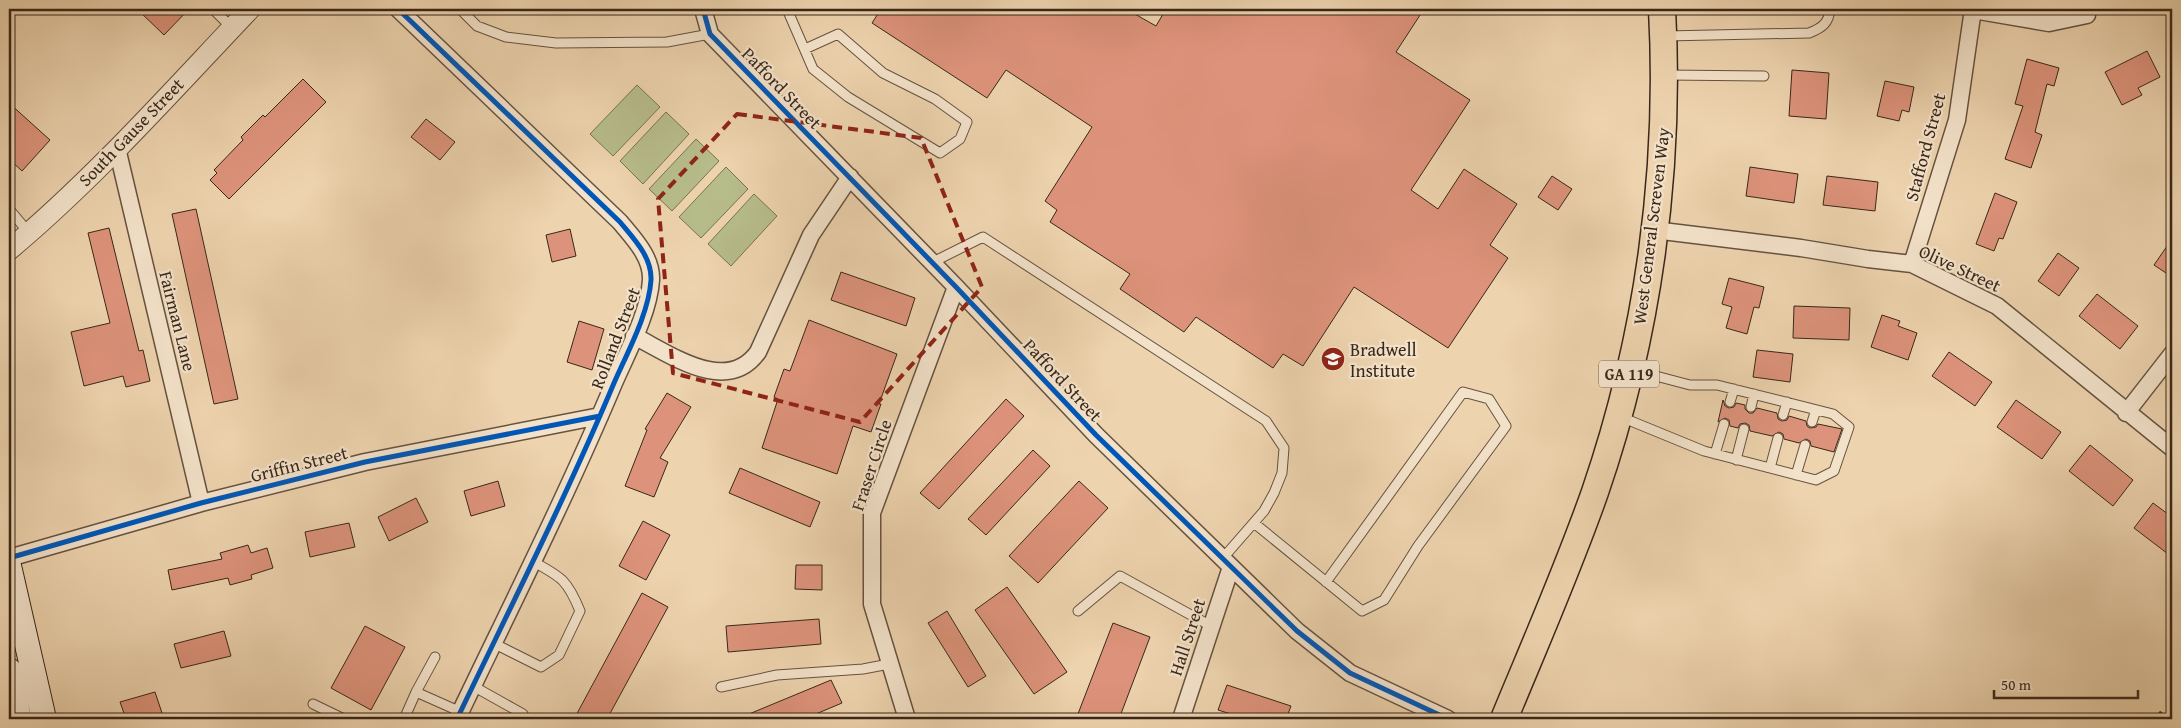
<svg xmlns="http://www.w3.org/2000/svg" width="2181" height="728" viewBox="0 0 2181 728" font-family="'Gentium Book Plus',serif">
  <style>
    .green { fill: #b7bc8b; stroke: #787252 }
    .building { fill: #dd937b; stroke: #39271a }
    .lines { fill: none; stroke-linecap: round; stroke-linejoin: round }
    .service-casing { stroke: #66523f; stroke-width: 11 }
    .minor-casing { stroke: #66523f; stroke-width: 19 }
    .tertiary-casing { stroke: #66523f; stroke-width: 22 }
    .secondary-casing { stroke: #39271a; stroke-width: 26 }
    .primary-casing { stroke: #39271a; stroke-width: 29 }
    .service { stroke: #f3e2ca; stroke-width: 9 }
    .minor { stroke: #f3e2ca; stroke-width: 16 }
    .tertiary { stroke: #f3e2ca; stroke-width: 20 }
    .secondary { stroke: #f3e2ca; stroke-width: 24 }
    .primary { stroke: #edd3ae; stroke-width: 26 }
    .rail { stroke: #39271a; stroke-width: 4; stroke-dasharray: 9 9; stroke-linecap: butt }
    .cycleway-casing { stroke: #f3e2ca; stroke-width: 8 }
    .cycleway { stroke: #0057b8; stroke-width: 5 }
    .marked { fill: none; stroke: #8f2418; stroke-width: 4; stroke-dasharray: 10 6; stroke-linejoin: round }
    .labels { text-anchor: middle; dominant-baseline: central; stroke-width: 4.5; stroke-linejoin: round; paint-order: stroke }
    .shield { fill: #f3e2ca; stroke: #715f4f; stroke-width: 1 }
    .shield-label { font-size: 16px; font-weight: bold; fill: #39271a }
    .street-label { font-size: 18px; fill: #39271a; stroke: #f3e2ca }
    .poi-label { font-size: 18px; fill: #39271a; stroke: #f3e2ca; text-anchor: start }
  </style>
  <rect width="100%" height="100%" fill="#edd3ae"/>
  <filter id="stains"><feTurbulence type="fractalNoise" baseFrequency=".004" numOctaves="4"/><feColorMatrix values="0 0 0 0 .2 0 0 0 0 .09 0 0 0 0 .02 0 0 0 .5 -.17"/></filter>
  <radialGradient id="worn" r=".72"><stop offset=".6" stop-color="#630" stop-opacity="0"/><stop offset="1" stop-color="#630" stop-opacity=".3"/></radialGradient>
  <path class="green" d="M 637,85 L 660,107 L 613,156 L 590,134 Z
    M 666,112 L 689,134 L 643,184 L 620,161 Z
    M 696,139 L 719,161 L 672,211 L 649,189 Z
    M 726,167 L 748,189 L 701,238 L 679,217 Z
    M 754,194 L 777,216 L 731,266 L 708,244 Z"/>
  <path class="building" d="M 137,9 L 189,9 L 164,35 Z
    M 881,9 L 1126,9 L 1156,26 L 1166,9 L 1424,9 L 1396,52 L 1470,100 L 1411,190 L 1438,209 L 1464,169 L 1517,204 L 1490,245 L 1508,258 L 1448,348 L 1354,287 L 1303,366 L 1283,354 L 1273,368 L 1196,317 L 1184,332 L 1120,289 L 1130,274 L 1050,222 L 1057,210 L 1045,201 L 1092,127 L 1006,70 L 987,98 L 872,23 Z
    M 2147,51 L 2160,77 L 2138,88 L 2142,95 L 2122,105 L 2105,72 Z
    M 2027,59 L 2059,68 L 2054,86 L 2047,84 L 2035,132 L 2042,135 L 2031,168 L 2005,159 L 2023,106 L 2015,104 Z
    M 1792,70 L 1829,73 L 1826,119 L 1789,116 Z
    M 303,79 L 326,102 L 229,199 L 210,180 L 217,173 L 214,170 L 243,140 L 241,137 L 263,115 L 265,117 Z
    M 1885,81 L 1914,87 L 1909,112 L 1902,110 L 1899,121 L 1877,116 Z
    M 9,103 L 50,140 L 22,171 L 9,159 Z
    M 426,119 L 455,142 L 440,160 L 411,137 Z
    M 1750,167 L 1798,174 L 1794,203 L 1746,196 Z
    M 1552,176 L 1572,189 L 1558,210 L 1538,197 Z
    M 1827,176 L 1878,182 L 1875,211 L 1823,205 Z
    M 1995,193 L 2017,202 L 2003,239 L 1999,238 L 1994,251 L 1976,244 Z
    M 196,209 L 238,399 L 214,404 L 172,214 Z
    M 109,228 L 139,351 L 143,350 L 150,381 L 126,387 L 123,376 L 84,386 L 71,332 L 110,323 L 88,233 Z
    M 570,229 L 576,256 L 552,262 L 546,235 Z
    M 2172,239 L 2172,277 L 2154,265 Z
    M 2058,253 L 2079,268 L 2059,296 L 2038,281 Z
    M 841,272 L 915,298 L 906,326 L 831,300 Z
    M 1729,278 L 1764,287 L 1759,308 L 1754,307 L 1747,334 L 1726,328 L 1732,307 L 1722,304 Z
    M 2097,294 L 2138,326 L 2120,349 L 2079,316 Z
    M 1794,306 L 1850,308 L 1849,340 L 1793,338 Z
    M 1882,315 L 1900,321 L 1898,326 L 1917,333 L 1908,360 L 1871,347 Z
    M 809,320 L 897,354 L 879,404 L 881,404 L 871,432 L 853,426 L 837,474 L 762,448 L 778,399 L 774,397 L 784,369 L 790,371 Z
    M 579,321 L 604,329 L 592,370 L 567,362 Z
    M 1757,350 L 1793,354 L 1790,382 L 1753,377 Z
    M 1949,352 L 1992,382 L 1975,406 L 1932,376 Z
    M 667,393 L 691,407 L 660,458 L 668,462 L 654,497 L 625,486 L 647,430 L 645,429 Z
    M 1006,399 L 1024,416 L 939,509 L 920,493 Z
    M 1723,400 L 1725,406 L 1729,408 L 1734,407 L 1736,403 L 1745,405 L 1745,409 L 1749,413 L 1753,413 L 1757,408 L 1777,413 L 1778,419 L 1782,421 L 1787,420 L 1789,416 L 1806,421 L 1807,426 L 1810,428 L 1816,427 L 1818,424 L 1842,429 L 1834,452 L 1811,446 L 1810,441 L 1806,439 L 1799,443 L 1784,439 L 1783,434 L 1779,432 L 1772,436 L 1750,431 L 1749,425 L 1745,423 L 1740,424 L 1738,428 L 1730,426 L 1729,420 L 1725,418 L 1718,422 Z
    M 2016,400 L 2061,432 L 2042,459 L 1997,427 Z
    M 2090,445 L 2133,480 L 2113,506 L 2069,471 Z
    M 1033,450 L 1050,466 L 986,535 L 968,519 Z
    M 740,468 L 820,502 L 810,527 L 729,493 Z
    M 498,481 L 505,506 L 471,516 L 464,491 Z
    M 1079,481 L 1108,508 L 1038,583 L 1009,556 Z
    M 416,498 L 428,522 L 389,541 L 378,517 Z
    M 2153,503 L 2172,517 L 2172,557 L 2134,528 Z
    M 643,521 L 670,535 L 646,580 L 619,566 Z
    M 349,523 L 355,547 L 310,557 L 305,532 Z
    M 248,545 L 251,553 L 267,548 L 273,568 L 251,575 L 252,579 L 230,585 L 228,578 L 172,590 L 168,570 L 222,559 L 220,553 Z
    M 796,565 L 822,565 L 822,590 L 795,589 Z
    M 1007,587 L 1067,672 L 1034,694 L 975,610 Z
    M 642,593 L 668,607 L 607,719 L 574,719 Z
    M 947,611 L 986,676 L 968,687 L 928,623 Z
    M 819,619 L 821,644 L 728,652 L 726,626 Z
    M 1113,623 L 1150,637 L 1119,719 L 1076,719 Z
    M 365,626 L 405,647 L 371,710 L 331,688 Z
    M 224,631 L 231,656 L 181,668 L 174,644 Z
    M 831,680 L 842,703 L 804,719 L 737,719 Z
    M 1227,685 L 1291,706 L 1286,719 L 1247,719 L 1218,710 Z
    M 155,692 L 164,719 L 126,719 L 120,702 Z"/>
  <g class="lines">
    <g class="service-casing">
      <path id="service" d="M 213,9 L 232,28
        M 465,9 L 463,12 L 477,26 L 506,37 L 556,43 L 667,42 L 710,34
        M 787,9 L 813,69 L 848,97 L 940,153 L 960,139 L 967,122 L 935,99 L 883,73 L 838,34 L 805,49
        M 1666,36 L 1809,33 C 1822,28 1829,23 1830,9
        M 1667,75 L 1764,76
        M 9,209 L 29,233
        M 933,262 L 983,237 L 1266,421 L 1284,448 L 1282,473 L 1274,493 L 1264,511 L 1223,558
        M 1730,402 L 1734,389
        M 1751,407 L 1754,394
        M 1783,415 L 1787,402
        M 1621,417 L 1704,451 L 1816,480 L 1834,471 L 1849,427 L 1833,414 L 1717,385 L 1690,385 L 1633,370
        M 1812,422 L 1816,410
        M 1715,454 L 1724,424
        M 1736,460 L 1744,429
        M 1770,468 L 1778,438
        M 1796,475 L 1805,445
        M 1254,523 L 1362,611 L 1384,600 L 1418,546 L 1506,426 L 1489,399 L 1463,392 L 1326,582
        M 1078,611 L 1120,576 L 1211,626
        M 493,643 L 541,667 L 559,655 L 580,611 C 567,579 561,577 532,561
        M 473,686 L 523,714 L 520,719
        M 721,687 L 777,675 L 863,669 L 889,664
        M 416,692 L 435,657
        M 313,704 L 344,719
        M 404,719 L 416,692 L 461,712"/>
    </g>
    <g class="minor-casing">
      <path id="minor" d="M 398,9 L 620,222 C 634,239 652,257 651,280 C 649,313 627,353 614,383 C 566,497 510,608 457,719
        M 703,9 L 710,34 L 956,287 L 1096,435 L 1297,631 L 1350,673 L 1448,719
        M 1973,10 L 2049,23 L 2087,15 L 2086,9
        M 117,148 L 201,503
        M 1654,230 L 1801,248 L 1868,259 L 1912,264 L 1997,306 L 2172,448
        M 1912,264 L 1957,120 L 1973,9
        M 634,336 C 670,354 727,396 758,352 L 811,235 L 850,177
        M 2126,413 L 2172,354
        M 9,558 L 201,503 L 365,462 L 600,416
        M 907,719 L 872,604 L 872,513 L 956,287
        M 1181,719 L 1231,567"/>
    </g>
    <g class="tertiary-casing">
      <path id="tertiary" d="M 9,250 C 96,177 172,91 250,9"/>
    </g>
    <g class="secondary-casing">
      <path id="secondary" d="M 9,566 L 44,719
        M 9,670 L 19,719"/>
    </g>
    <g class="primary-casing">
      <path id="primary" d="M 1504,719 C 1535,644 1568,569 1595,492 C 1648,338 1671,171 1662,9"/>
    </g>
    <use href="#service" class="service"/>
    <use href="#minor" class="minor"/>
    <use href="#tertiary" class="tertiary"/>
    <use href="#secondary" class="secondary"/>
    <use href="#primary" class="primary"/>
    <path class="rail" d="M 2156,719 L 2172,699"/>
    <g class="cycleway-casing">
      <path id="cycleway" d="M 398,9 L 620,222 C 634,239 652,257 651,280 C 649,313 627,353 614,383 C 566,497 510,608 457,719
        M 703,9 L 710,34 L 956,287 L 1096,435 L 1297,631 L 1350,673 L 1448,719
        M 9,558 L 201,503 L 365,462 L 600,416"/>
    </g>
    <use href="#cycleway" class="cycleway"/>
  </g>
  <path class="marked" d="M 737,114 L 921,138 L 982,287 L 860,422 L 673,373 L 658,199 Z"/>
  <defs>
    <g id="school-disc" transform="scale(1.25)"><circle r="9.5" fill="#8f2418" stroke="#f3e2ca"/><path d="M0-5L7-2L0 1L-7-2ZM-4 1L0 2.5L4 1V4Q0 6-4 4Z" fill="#fff"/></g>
  </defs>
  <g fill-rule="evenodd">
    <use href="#school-disc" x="1333" y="359"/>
  </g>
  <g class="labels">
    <rect class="shield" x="1599" y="360.5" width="60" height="27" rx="4"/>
    <g class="shield-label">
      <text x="1629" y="374">GA 119</text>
    </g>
    <g class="street-label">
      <text transform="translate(782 88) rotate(46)">Pafford Street</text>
      <text transform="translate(131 132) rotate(-46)">South Gause Street</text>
      <text transform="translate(1925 147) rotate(-75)">Stafford Street</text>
      <text transform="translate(1651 226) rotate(-83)">West General Screven Way</text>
      <text transform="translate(1960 268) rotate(25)">Olive Street</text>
      <text transform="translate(178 321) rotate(76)">Fairman Lane</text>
      <text transform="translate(615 338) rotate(-69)">Rolland Street</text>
      <text transform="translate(1063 380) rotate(47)">Pafford Street</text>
      <text transform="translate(299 464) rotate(-14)">Griffin Street</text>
      <text transform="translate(871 465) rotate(-72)">Fraser Circle</text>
      <text transform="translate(1187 637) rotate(-72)">Hall Street</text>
    </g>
    <g class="poi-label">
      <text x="1350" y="349">Bradwell<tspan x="1350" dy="21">Institute</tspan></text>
    </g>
  </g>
  <rect width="2181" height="728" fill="none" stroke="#edd3ae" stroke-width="30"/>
  <rect x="10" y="10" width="2161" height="708" fill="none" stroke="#39271a" stroke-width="2.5"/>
  <rect x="15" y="15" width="2151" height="698" fill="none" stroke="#39271a"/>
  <path d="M1994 690v8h144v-8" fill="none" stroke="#39271a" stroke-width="2.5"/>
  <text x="2001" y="690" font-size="15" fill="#39271a" stroke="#f3e2ca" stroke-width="4" paint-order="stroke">50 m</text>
  <rect width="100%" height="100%" filter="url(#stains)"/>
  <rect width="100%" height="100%" fill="url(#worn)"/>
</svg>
